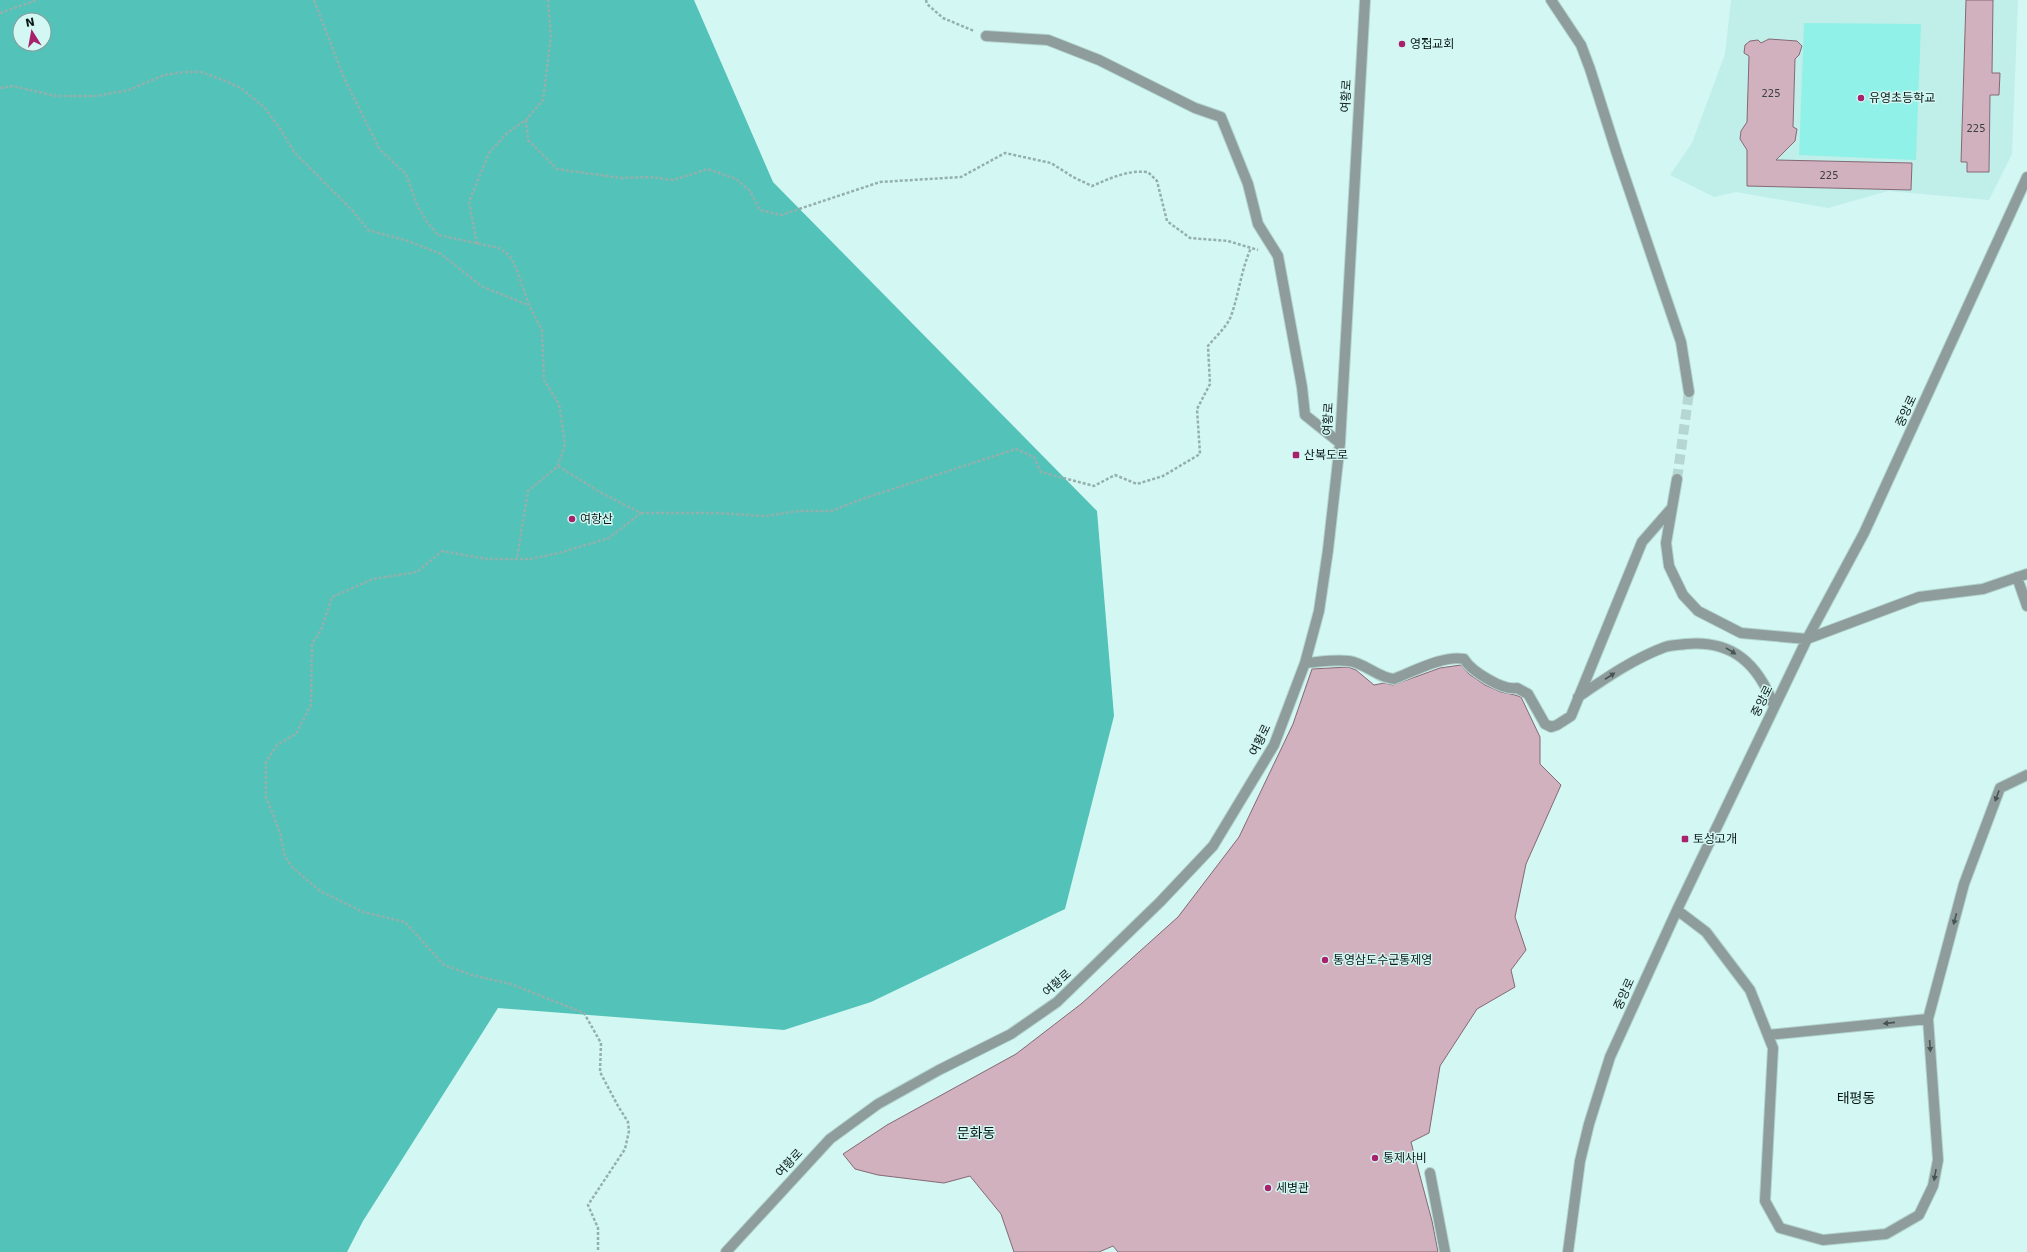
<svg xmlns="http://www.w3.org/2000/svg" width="2027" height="1252" viewBox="0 0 2027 1252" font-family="'DejaVu Sans','Noto Sans KR',sans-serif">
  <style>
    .built { fill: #c0eee9 }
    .green { fill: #90f1e8 }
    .forest { fill: #53c3ba; fill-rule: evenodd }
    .building { fill: #d0b1bd; stroke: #856974 }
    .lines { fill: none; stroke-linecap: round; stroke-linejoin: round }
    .minor-tunnel { stroke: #b5d6d2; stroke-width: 10; stroke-dasharray: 10 5; stroke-linecap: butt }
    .minor-casing { stroke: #b3d4d0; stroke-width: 12 }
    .path { stroke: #93b0ad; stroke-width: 2.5; stroke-dasharray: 3 2; stroke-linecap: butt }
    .minor { stroke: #8e9d9b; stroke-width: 10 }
    .oneway { fill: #465553 }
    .poi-dot { fill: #a7216c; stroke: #d3f7f3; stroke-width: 1.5 }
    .labels { text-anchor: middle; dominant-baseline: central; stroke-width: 3; stroke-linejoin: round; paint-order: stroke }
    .number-label { font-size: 10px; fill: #3d4041 }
    .poi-label { font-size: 12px; fill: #0c1a18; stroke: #d3f7f3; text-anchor: start }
    .street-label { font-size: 12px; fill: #0c1a18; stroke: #d3f7f3 }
    .quarter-label { font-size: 14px; fill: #0c1a18; stroke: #d3f7f3 }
  </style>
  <rect width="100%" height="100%" fill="#d3f7f3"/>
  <path class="built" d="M 1731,0 L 2018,0 L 2012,154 L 1989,200 L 1888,191 L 1828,208 L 1736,192 L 1714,197 L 1670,175 L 1692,143 L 1725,54 Z"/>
  <path class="green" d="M 1804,23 L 1921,24 L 1916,160 L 1799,155 Z"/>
  <path class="forest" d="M 0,0 L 694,0 L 773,182 L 1097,511 L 1114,716 L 1065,909 L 871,1002 L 784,1030 L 498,1008 L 363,1221 L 347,1252 L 0,1252 ZM 20,20 L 44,20 L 44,44 L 20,44 Z"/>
  <path class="building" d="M 1966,0 L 1993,0 L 1992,73 L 2000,73 L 1999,95 L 1990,95 L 1989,172 L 1967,172 L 1967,162 L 1961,162 Z
    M 1769,39 L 1797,41 L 1802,46 L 1799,55 L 1795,59 L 1793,127 L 1797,129 L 1795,141 L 1776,160 L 1912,163 L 1911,190 L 1747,186 L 1747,150 L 1740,139 L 1741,131 L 1747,122 L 1749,56 L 1744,53 L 1745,45 L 1750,41 L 1758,40 L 1761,43 Z
    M 1461,665 L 1469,674 L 1485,685 L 1501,692 L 1515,695 L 1521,697 L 1540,737 L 1540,764 L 1561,785 L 1526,864 L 1515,917 L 1526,950 L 1511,970 L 1515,987 L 1477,1009 L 1440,1066 L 1429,1133 L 1411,1142 L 1432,1221 L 1438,1252 L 1118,1252 L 1113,1246 L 1099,1252 L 1014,1252 L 1001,1214 L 970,1176 L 944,1183 L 878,1175 L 855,1169 L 843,1154 L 887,1125 L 1016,1054 L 1081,1004 L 1178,917 L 1239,837 L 1293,724 L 1312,669 L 1348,667 L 1356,670 L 1374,685 L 1384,683 L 1393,685 L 1440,668 Z"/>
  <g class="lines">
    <path class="minor-tunnel" d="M 1677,479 L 1689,392"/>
    <g class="minor-casing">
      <path id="minor" d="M 1551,0 L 1581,45 L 1590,69 L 1617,154 L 1681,342 L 1689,392
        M 986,36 L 1048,40 L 1099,60 L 1195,108 L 1221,117 L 1248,184 L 1258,224 L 1278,256 L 1302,387 L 1305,415 L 1340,443
        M 1677,479 L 1666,543 L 1669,566 L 1683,595 L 1698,611 L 1741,633 L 1807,639 L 1919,597 L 1983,589 L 2027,574
        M 2017,577 L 2027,606
        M 1305,663 C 1319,662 1335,659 1349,661 C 1365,663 1378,678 1394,679 C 1414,671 1444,655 1464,659 C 1471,671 1503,691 1517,688 L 1528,694 L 1545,724 L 1551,727 L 1557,725 L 1571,716 L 1642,542 L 1670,510
        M 1578,697 C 1606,678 1633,659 1665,647 C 1671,645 1679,645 1686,644 C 1733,640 1758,664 1774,706
        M 1677,910 L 1706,932 L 1750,990 L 1773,1048 L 1765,1201 L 1780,1228 L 1823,1240 L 1886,1234 L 1919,1215 L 1933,1186 L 1938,1160 L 1928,1019 L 1964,884 L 2000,788 L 2027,775
        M 1768,1035 L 1928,1019
        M 1430,1173 L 1445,1252
        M 726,1252 L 830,1139 L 878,1104 L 939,1070 L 1011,1034 L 1057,1002 L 1160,902 L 1213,846 L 1274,745 L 1305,663 L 1319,611 L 1328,550 L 1340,443 L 1365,0
        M 1568,1252 L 1580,1161 L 1589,1124 L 1610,1057 L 1677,910 L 1807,639 L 1864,533 L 2027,177"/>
    </g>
    <path class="path" d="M 314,0 L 344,78 L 380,150 L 406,174 L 417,205 L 427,222 L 438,235 L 499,248 L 509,255 L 516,268 L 529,305 L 542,330 L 544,380 L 559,404 L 565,444 L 558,466 L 528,491 L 517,558
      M 926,0 L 927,4 L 943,18 L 974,31
      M 0,13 L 37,0
      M 0,88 L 12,86 L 56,96 L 96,96 L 129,90 L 164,75 L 184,72 L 201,72 L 223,80 L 241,88 L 265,108 L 281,130 L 294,152 L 352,210 L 368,230 L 408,241 L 441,254 L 481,286 L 528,305
      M 526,120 L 528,140 L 557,169 L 621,178 L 650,177 L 673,180 L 708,169 L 736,179 L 750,191 L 760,210 L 781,215 L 880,182 L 961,177 L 1005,153 L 1051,163 L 1073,177 L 1092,186 C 1111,178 1127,170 1148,172 L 1157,181 L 1167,221 L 1190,238 L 1228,241 L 1258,250
      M 477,244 L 469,202 L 489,153 L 506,134 L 526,120 L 543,100 L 551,37 L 548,0
      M 558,466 L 603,494 L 641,513 L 609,538 L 559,553 L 530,559 L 487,559 L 442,551 L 417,572 L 373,579 L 332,597 L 321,630 L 312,644 L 311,705 L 296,734 L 277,745 L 266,762 L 266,797 L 280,832 L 284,854 L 291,866 L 320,891 L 363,912 L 405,922 L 444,965 L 472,975 L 511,984 L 584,1013 L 601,1043 L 600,1072 L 618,1106 L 628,1122 L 629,1131 L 625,1149 L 588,1205 L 598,1228 L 598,1252
      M 641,513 L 716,513 L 765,516 L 798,511 L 831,511 L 865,498 L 1016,449 L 1034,457 L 1041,472 L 1094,486 L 1115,475 L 1137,484 L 1163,476 L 1200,454 L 1197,409 L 1210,384 L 1208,346 C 1215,337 1227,327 1231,316 C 1239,294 1241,270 1251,248"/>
    <use href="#minor" class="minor"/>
  </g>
  <defs><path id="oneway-solid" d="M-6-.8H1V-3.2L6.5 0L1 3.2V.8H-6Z"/></defs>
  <g class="oneway">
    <use href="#oneway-solid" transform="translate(1731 651) rotate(32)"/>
    <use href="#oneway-solid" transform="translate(1610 676) rotate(-33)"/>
    <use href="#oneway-solid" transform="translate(1997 796) rotate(110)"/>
    <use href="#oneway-solid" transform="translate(1955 919) rotate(105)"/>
    <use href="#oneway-solid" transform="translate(1889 1023) rotate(174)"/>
    <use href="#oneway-solid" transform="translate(1930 1046) rotate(86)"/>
    <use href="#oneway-solid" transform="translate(1935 1175) rotate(100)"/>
  </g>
  <g class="poi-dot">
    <circle cx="1402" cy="44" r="4"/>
    <circle cx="1861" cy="98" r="4"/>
    <rect x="1292" y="451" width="8" height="8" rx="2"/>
    <circle cx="572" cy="519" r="4"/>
    <rect x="1681" y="835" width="8" height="8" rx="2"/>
    <circle cx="1325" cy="960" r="4"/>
    <circle cx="1375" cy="1158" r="4"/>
    <circle cx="1268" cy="1188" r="4"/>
  </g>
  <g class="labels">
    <g class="number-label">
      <text x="1771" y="93">225</text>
      <text x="1976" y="128">225</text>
      <text x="1829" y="175">225</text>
    </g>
    <g class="poi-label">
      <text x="1410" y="44">영접교회</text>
      <text x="1869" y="98">유영초등학교</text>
      <text x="1304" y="455">산복도로</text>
      <text x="580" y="519">여항산</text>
      <text x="1693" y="839">토성고개</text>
      <text x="1333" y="960">통영삼도수군통제영</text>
      <text x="1383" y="1158">통제사비</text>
      <text x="1276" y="1188">세병관</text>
    </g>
    <g class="street-label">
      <text transform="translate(1346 96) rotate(-87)">여황로</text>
      <text transform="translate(1906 411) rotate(-65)">중앙로</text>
      <text transform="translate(1328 419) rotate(-87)">여황로</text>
      <text transform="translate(1762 701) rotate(-64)">중앙로</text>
      <text transform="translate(1260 740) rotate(-64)">여황로</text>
      <text transform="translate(1057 983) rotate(-42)">여황로</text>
      <text transform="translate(1624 994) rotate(-66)">중앙로</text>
      <text transform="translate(789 1163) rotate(-47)">여황로</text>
    </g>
    <g class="quarter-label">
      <text x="1856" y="1098">태평동</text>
      <text x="976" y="1133">문화동</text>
    </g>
  </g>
  <g transform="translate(32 32) rotate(349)"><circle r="19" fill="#d3f7f3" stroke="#839f9b"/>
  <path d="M0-3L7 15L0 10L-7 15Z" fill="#a7216c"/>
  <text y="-6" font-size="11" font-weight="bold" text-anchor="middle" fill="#0c1a18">N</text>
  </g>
</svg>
